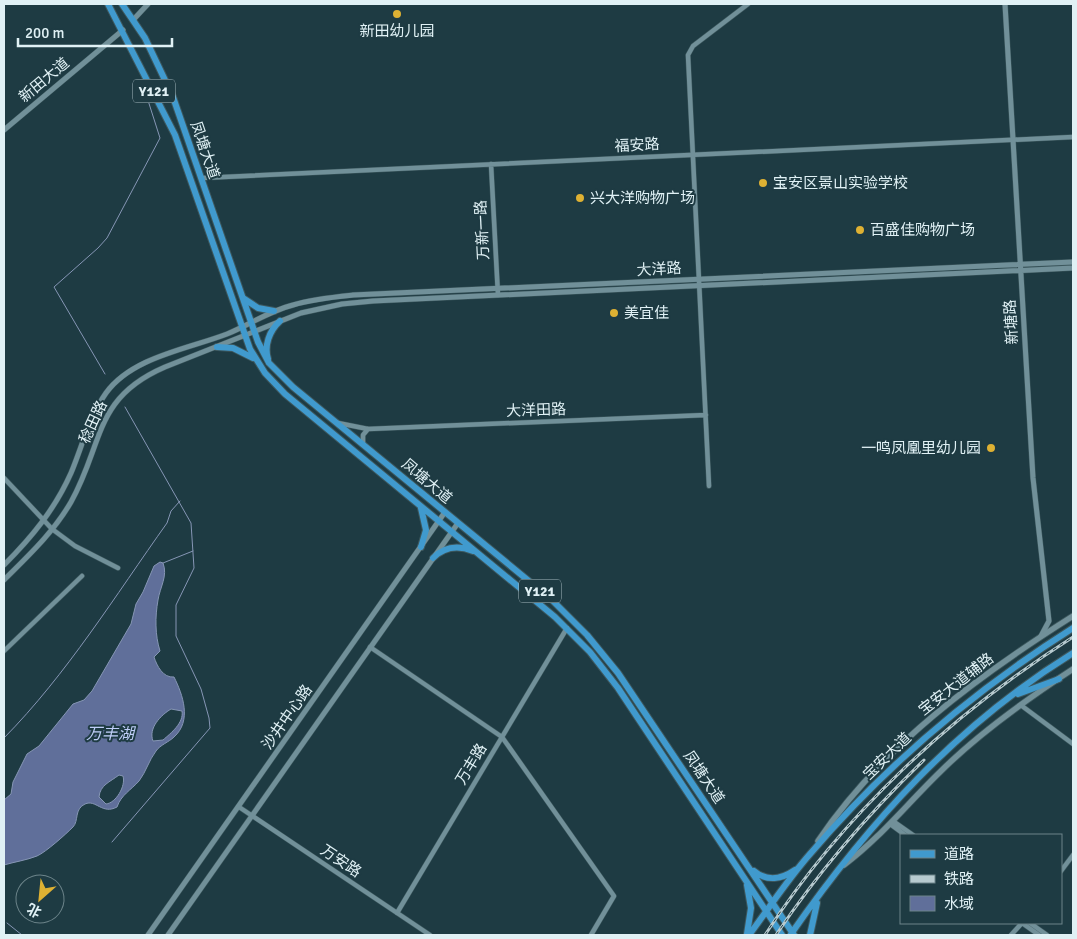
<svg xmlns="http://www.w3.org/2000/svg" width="1077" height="939" viewBox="0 0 1077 939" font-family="Signika,'Noto Sans SC',sans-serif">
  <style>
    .water { fill: #606f9a; stroke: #8696b5; fill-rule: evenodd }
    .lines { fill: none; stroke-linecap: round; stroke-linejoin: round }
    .stream { stroke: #8696b5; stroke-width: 1 }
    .minor-casing { stroke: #3d585e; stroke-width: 5.5 }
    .tertiary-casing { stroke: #3d585e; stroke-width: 6 }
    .secondary-casing { stroke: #3d585e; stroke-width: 7 }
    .primary-casing { stroke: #3d585e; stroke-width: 8 }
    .minor { stroke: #719099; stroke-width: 4.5 }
    .tertiary { stroke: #719099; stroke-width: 5 }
    .secondary { stroke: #719099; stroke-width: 5.5 }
    .primary { stroke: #409ace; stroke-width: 6 }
    .rail-casing { stroke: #b7cacf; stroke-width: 3 }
    .rail { stroke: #1e3b43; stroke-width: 1; stroke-dasharray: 4; stroke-linecap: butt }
    .poi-dot { fill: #deb133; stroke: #1e3b43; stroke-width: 2 }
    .labels { text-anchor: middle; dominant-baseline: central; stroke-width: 4; stroke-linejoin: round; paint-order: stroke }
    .shield { fill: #1e3b43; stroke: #a6bac0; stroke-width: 1 }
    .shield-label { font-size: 14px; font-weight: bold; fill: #e0f1f5 }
    .poi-label { font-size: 15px; fill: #e0f1f5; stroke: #1e3b43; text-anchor: start }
    .street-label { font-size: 15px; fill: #e0f1f5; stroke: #1e3b43 }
    .water-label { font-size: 16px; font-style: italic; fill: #bfcef8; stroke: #1e3b43 }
  </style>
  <rect width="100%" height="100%" fill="#1e3b43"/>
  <path class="water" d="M 160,562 L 163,563 C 168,576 160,587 158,600 C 155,617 155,635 160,651 L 154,657 C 157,666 163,678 174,677 C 183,695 192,721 174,737 C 169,742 160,745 156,751 C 149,760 146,772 139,781 C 131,790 121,795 117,807 C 102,815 96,799 85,804 C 74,809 79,821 73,827 C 66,834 46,852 37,856 C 27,860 14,862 4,865 L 4,800 L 11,794 L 13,782 L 27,754 L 39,746 L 73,704 L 84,700 L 92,691 L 131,624 L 136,604 L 143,592 L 154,566 ZM 171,709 L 182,711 C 184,723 171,733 163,740 L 153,741 C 148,728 161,715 171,709 ZM 119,775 L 123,776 C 126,786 116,803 106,804 L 99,797 C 100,785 110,782 119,775 Z"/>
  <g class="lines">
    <path class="stream" d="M 105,374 L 54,287 L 98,248 L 107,238 L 160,138 L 145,91
      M 163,563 L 193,551
      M 4,738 C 67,674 115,596 167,523 L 171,511 L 180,501
      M 112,842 L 210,728 L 209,718 L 201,689 L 176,636 L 176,605 L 194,568 L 191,523 L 125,407
      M 7,923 L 22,935"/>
    <g class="minor-casing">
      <path id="minor" d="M 491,164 L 498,295
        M 202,178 L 1073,137
        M 338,423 L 368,429 L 706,415
        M 363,443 L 363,435 L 368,429
        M 4,478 L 52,529 L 75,546 L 118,568
        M 709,486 L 688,55 L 693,46 L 748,4
        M 370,647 L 502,737 L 614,896 L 591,935
        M 4,651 L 82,576
        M 1022,706 L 1073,744
        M 239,807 L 430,935
        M 893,821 L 913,835
        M 890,824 L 905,835
        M 1061,871 L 1073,855
        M 397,913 L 567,628
        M 1022,923 L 1039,935
        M 1030,923 L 1047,935
        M 1011,935 L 1022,923"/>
    </g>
    <g class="tertiary-casing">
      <path id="tertiary" d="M 1005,4 L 1033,478 L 1049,621 L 1041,636
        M 134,19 L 148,4
        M 4,130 L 123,30
        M 4,565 C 32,537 55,509 71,473 C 82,447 89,417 106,393 C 132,357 188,349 227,334 C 249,325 269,311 293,305 C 312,299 333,297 353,295 L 1073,262
        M 4,580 C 28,556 53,533 71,502 C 104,443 93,398 165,367 L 301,313 L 342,304 L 373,301 L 1073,268
        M 148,935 L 445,512
        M 168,935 L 458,523"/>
    </g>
    <g class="secondary-casing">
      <path id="secondary" d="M 818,841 C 882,746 978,676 1073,616
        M 844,865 C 880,838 907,804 940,772 C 979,733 1027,699 1073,669"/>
    </g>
    <g class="primary-casing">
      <path id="primary" d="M 108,4 L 175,135 L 250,349 L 265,373 L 285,394 L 555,617 L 590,652 L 618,688 L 782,935
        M 122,4 L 145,38 L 173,97 L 258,342 L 269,363 L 293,387 L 552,600 L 587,635 L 618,673 L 794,935
        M 153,90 L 167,84
        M 243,298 L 258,308 L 274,311
        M 217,347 L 233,348 L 253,358
        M 268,359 C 264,346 269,331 280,321
        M 421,508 L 426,530 L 421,547
        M 433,558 C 444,547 458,545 473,551
        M 1018,694 L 1059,679
        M 754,871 C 767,882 782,879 795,870
        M 747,885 L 751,908 L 747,934
        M 791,934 C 869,822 957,725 1073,653
        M 749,935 C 769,908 788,879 810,854 C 886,765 975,690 1073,628
        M 810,935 L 817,903"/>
    </g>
    <use href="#minor" class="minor"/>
    <use href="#tertiary" class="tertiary"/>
    <use href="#secondary" class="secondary"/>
    <use href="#primary" class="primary"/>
    <g class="rail-casing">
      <path id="rail" d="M 765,935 C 843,814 952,714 1073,637
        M 776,935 C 819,871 869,813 924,760"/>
    </g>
    <use href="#rail" class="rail"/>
  </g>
  <g class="poi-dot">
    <circle cx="397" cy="14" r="5"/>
    <circle cx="763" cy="183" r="5"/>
    <circle cx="580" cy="198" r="5"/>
    <circle cx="860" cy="230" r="5"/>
    <circle cx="614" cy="313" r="5"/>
    <circle cx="991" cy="448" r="5"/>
  </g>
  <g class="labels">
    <g class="shield">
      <rect x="133" y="79.5" width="42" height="23" rx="4"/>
      <rect x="519" y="579.5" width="42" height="23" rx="4"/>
    </g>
    <g class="shield-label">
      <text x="154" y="91">Y121</text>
      <text x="540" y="591">Y121</text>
    </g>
    <g class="poi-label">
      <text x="397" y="31" text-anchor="middle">新田幼儿园</text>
      <text x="773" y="183">宝安区景山实验学校</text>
      <text x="590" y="198">兴大洋购物广场</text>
      <text x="870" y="230">百盛佳购物广场</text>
      <text x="624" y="313">美宜佳</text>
      <text x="981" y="448" text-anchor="end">一鸣凤凰里幼儿园</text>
    </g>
    <g class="street-label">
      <text transform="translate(44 80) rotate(-40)">新田大道</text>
      <text transform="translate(637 145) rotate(-3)">福安路</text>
      <text transform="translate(205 150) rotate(71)">凤塘大道</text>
      <text transform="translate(482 230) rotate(-93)">万新一路</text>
      <text transform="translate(659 269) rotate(-3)">大洋路</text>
      <text transform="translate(1011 322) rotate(-93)">新塘路</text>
      <text transform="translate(536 410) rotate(-2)">大洋田路</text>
      <text transform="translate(93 422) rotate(-65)">稔田路</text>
      <text transform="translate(427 481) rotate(40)">凤塘大道</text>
      <text transform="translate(956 684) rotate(-38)">宝安大道辅路</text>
      <text transform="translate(287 717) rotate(-55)">沙井中心路</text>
      <text transform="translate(887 756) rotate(-44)">宝安大道</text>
      <text transform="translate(471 764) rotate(-59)">万丰路</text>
      <text transform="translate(704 777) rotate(56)">凤塘大道</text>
      <text transform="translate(341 861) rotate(34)">万安路</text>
    </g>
    <g class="water-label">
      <text x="110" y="734">万丰湖</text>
    </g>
  </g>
  <rect width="1077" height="939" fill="none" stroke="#e0f1f5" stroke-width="10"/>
  <rect x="900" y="834" width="162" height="90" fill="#1e3b43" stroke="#6c848a"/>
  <rect x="910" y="850" width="25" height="8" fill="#409ace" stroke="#6c848a"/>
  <text x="944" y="859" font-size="15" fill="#e0f1f5">道路</text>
  <rect x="910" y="875" width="25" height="8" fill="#b7cacf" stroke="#6c848a"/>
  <text x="944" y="884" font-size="15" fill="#e0f1f5">铁路</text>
  <rect x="910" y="896" width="25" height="15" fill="#606f9a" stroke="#6c848a"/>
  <text x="944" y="909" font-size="15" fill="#e0f1f5">水域</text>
  <g transform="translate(40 899) rotate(207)"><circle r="24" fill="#1e3b43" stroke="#6c848a"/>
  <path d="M0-4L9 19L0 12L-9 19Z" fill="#deb133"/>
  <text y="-8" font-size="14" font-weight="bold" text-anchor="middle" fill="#e0f1f5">北</text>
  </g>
  <path d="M18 38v8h154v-8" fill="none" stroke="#e0f1f5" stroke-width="2.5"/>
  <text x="25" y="38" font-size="15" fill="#e0f1f5" stroke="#1e3b43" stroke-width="4" paint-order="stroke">200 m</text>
</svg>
